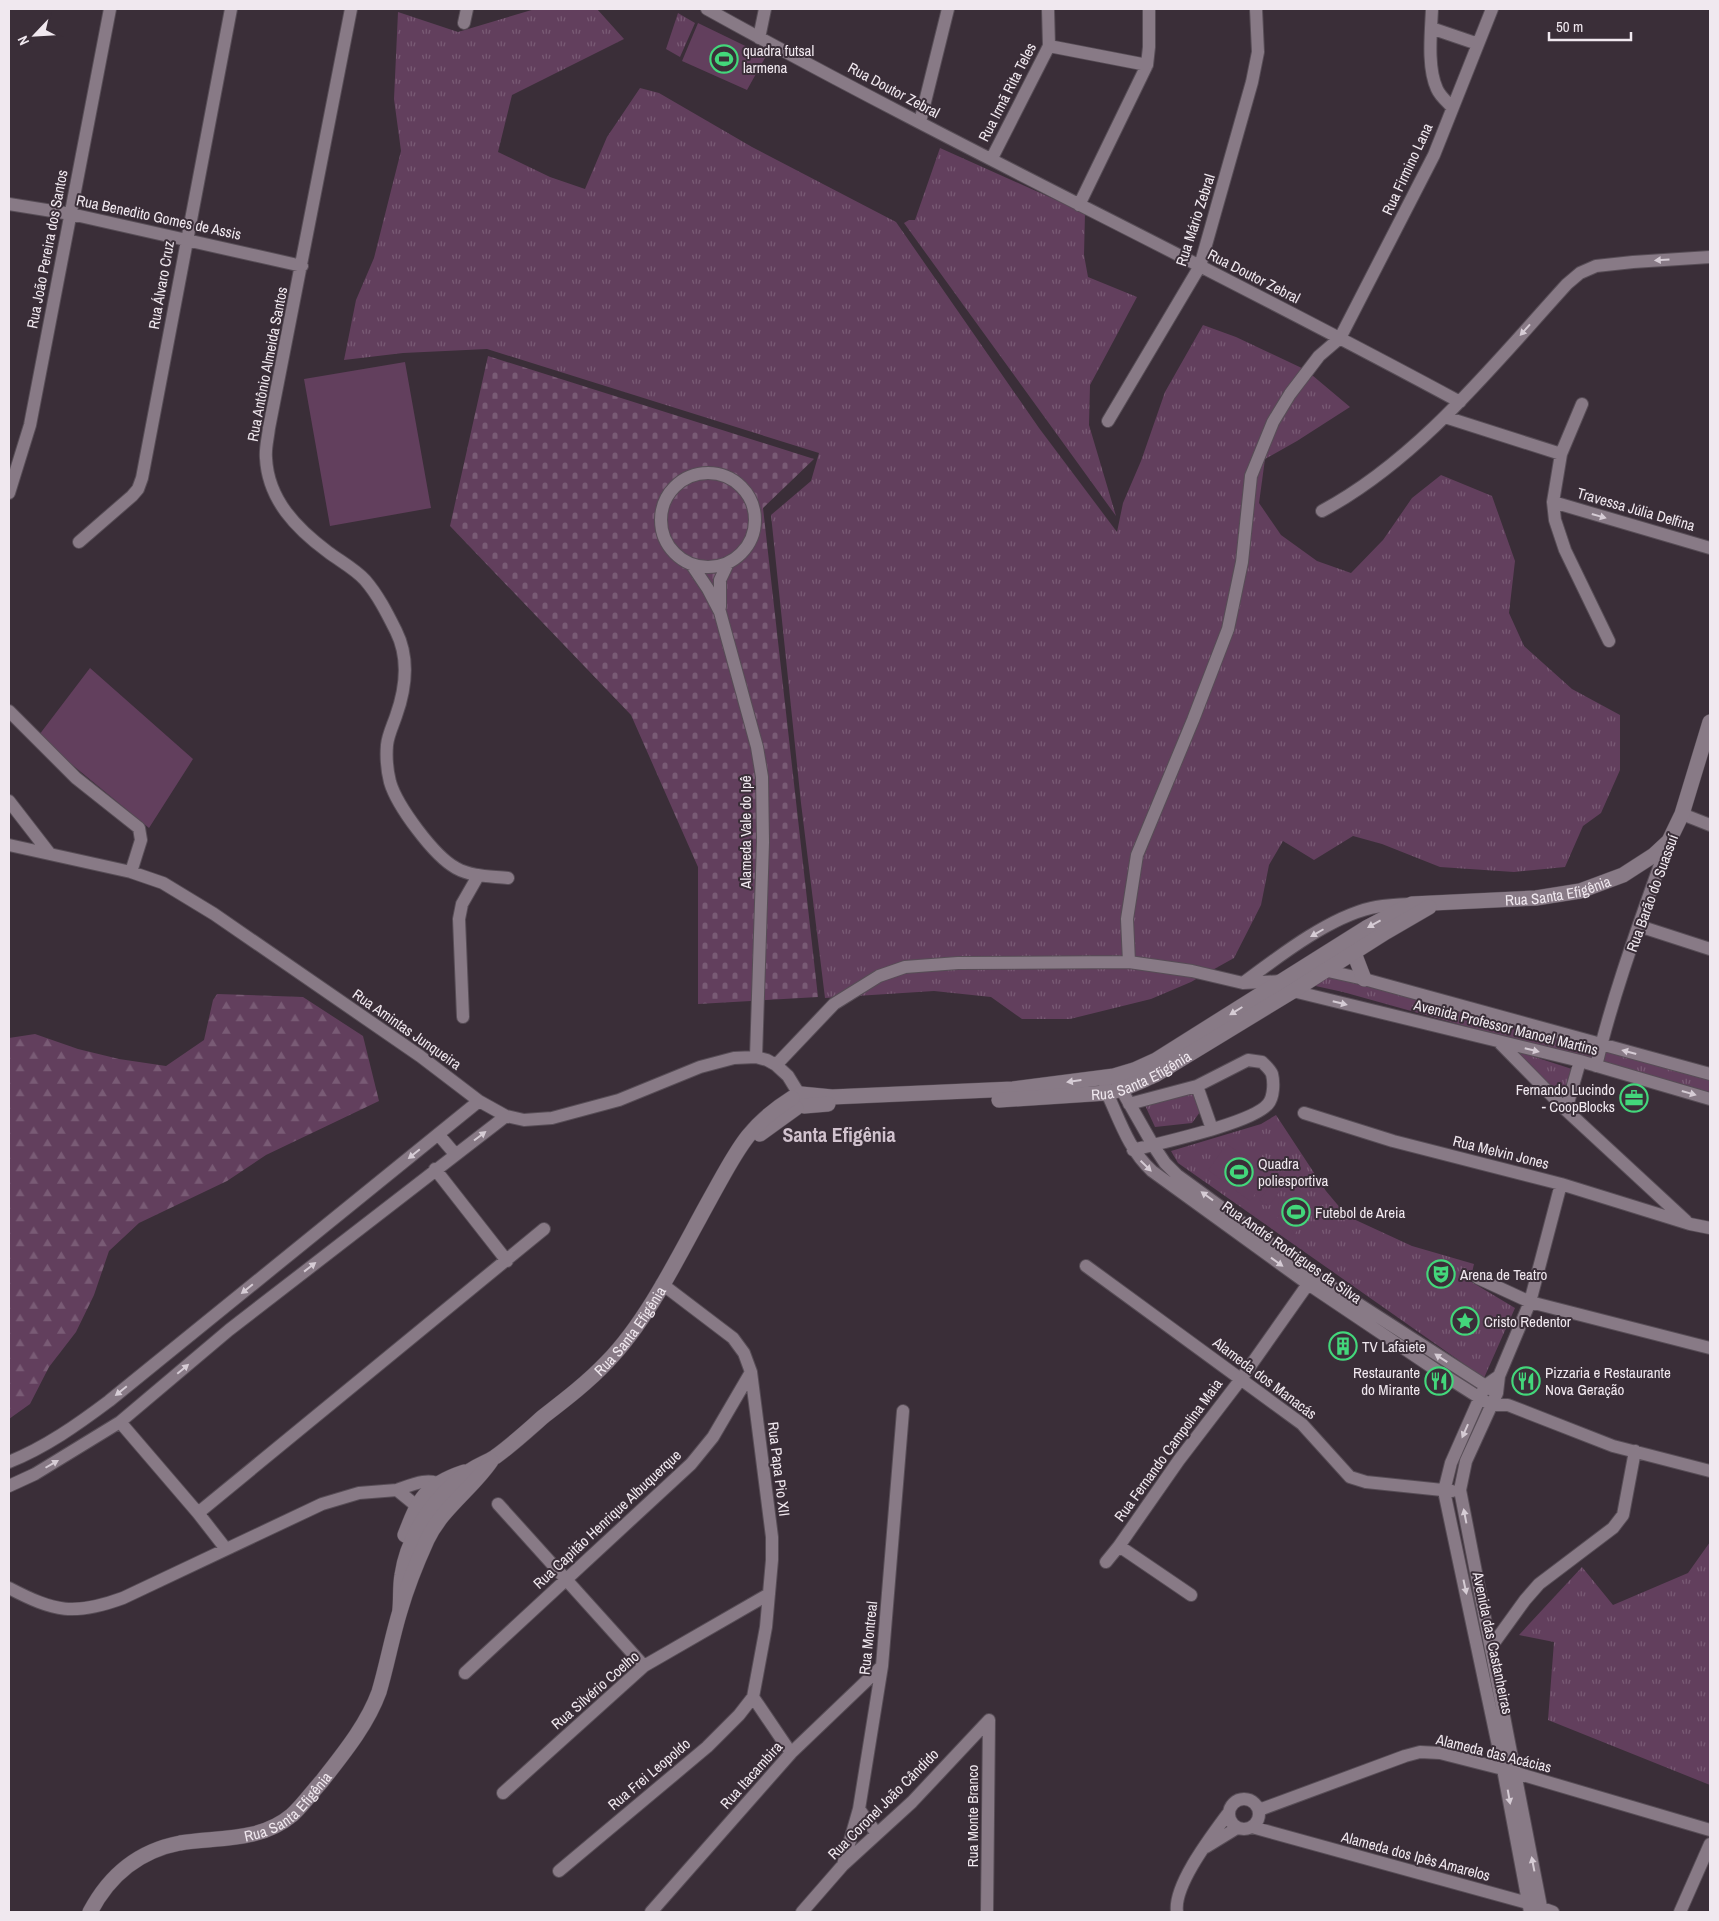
<svg xmlns="http://www.w3.org/2000/svg" width="1719" height="1921" viewBox="0 0 1719 1921" font-family="'Archivo Narrow',sans-serif">
  <style>
    .forest { fill: url(#forest-firs) }
    .cemetery { fill: url(#cemetery-stones) }
    .park { fill: url(#park-tufts) }
    .pitch { fill: #623f5d }
    .lines { fill: none; stroke-linecap: round; stroke-linejoin: round }
    .street-casing { stroke: #574d56; stroke-width: 14 }
    .secondary-casing { stroke: #574d56; stroke-width: 16 }
    .street { stroke: #887a86; stroke-width: 12 }
    .secondary { stroke: #887a86; stroke-width: 15 }
    .oneway { fill: #d6ccd5 }
    .labels { text-anchor: middle; dominant-baseline: central; stroke-width: 4; stroke-linejoin: round; paint-order: stroke }
    .poi-label { font-size: 15px; fill: #f0e8ef; stroke: #3a2e38; text-anchor: start }
    .street-label { font-size: 15px; fill: #f0e8ef; stroke: #3a2e38 }
    .district-label { font-size: 20px; font-weight: bold; fill: #d1c2ce; stroke: #3a2e38 }
  </style>
  <defs>
    <pattern id="forest-firs" width="22" height="20" patternUnits="userSpaceOnUse" patternTransform="scale(1.25)"><rect width="22" height="20" fill="#623f5d"/><path d="M5 1l3.5 6h-7zM16 11l3.5 6h-7z" fill="#795b75"/></pattern>
    <pattern id="cemetery-stones" width="16" height="16" patternUnits="userSpaceOnUse" patternTransform="scale(1.25)"><rect width="16" height="16" fill="#623f5d"/><path d="M2 7V4a2 2 0 0 1 4 0v3zM10 15v-3a2 2 0 0 1 4 0v3z" fill="#795b75"/></pattern>
    <pattern id="park-tufts" width="24" height="20" patternUnits="userSpaceOnUse" patternTransform="scale(1.25)"><rect width="24" height="20" fill="#623f5d"/><path d="M3 7l-1-3M5 7V3M7 7l1-3M15 17l-1-3M17 17v-4M19 17l1-3" fill="none" stroke="#795b75"/></pattern>
  </defs>
  <rect width="100%" height="100%" fill="#3a2e38"/>
  <path class="forest" d="M 217,994 L 303,997 L 363,1036 L 379,1101 L 266,1155 L 227,1181 L 139,1223 L 109,1251 L 94,1295 L 76,1332 L 49,1367 L 30,1404 L 9,1419 L 9,1038 L 35,1034 L 78,1049 L 119,1059 L 166,1066 L 204,1040 L 213,1000 Z"/>
  <path class="cemetery" d="M 488,356 L 814,459 L 763,508 L 818,997 L 698,1004 L 698,867 L 631,715 L 450,526 Z"/>
  <path class="park" d="M 535,9 L 597,9 L 624,39 L 512,95 L 498,152 L 550,177 L 585,189 L 607,137 L 640,88 L 659,93 L 752,147 L 896,222 L 1039,428 L 1117,532 L 1123,503 L 1141,461 L 1165,392 L 1203,325 L 1236,337 L 1306,370 L 1350,407 L 1297,441 L 1265,459 L 1259,503 L 1281,535 L 1317,561 L 1351,573 L 1383,540 L 1412,498 L 1441,475 L 1492,496 L 1515,561 L 1509,613 L 1524,646 L 1572,689 L 1620,715 L 1620,770 L 1601,813 L 1583,826 L 1565,867 L 1514,872 L 1440,867 L 1382,844 L 1353,836 L 1314,860 L 1283,841 L 1269,865 L 1261,905 L 1234,958 L 1191,982 L 1151,999 L 1070,1019 L 1022,1019 L 991,997 L 934,991 L 825,998 L 801,803 L 771,515 L 811,481 L 819,453 L 487,349 L 403,353 L 344,360 L 356,300 L 374,258 L 401,151 L 394,99 L 398,12 L 458,32 Z
    M 678,13 L 695,23 L 680,57 L 666,49 Z
    M 940,148 L 1085,213 L 1084,255 L 1088,277 L 1137,297 L 1090,385 L 1089,425 L 1116,516 L 904,223 L 909,220 L 915,220 Z
    M 1325,976 L 1599,1045 L 1594,1062 L 1343,992 L 1311,985 Z
    M 1513,1050 L 1575,1070 L 1562,1098 Z
    M 1604,1050 L 1710,1074 L 1710,1095 L 1598,1066 Z
    M 1192,1093 L 1200,1105 L 1200,1112 L 1192,1123 L 1155,1127 L 1143,1101 Z
    M 1276,1115 L 1326,1191 L 1347,1216 L 1412,1246 L 1474,1264 L 1470,1281 L 1515,1308 L 1484,1378 L 1178,1163 L 1171,1151 L 1261,1124 Z
    M 1710,1542 L 1710,1785 L 1548,1720 L 1554,1642 L 1519,1635 L 1582,1567 L 1613,1605 L 1688,1573 Z"/>
  <path class="pitch" d="M 698,23 L 766,56 L 747,90 L 682,61 Z
    M 405,362 L 431,508 L 330,526 L 304,379 Z
    M 90,668 L 193,759 L 149,828 L 53,749 L 36,739 Z
    M 1227,1144 L 1269,1175 L 1250,1201 L 1208,1170 Z
    M 1274,1180 L 1283,1187 L 1268,1207 L 1259,1200 Z
    M 1298,1189 L 1317,1203 L 1294,1235 L 1275,1221 Z"/>
  <g class="lines">
    <g class="street-casing">
      <path id="street" d="M 351,9 L 269,428 C 268,438 265,448 266,458 C 268,500 297,529 328,552 C 340,561 355,569 365,580 C 378,595 387,613 396,631 C 410,659 406,688 396,716 C 393,725 388,735 387,745 C 386,757 387,770 390,782 C 397,806 434,856 456,868 C 472,877 491,876 508,878
        M 707,9 C 954,146 1211,267 1460,402
        M 1432,9 C 1431,32 1427,68 1437,89 C 1440,96 1446,101 1452,107
        M 464,23 L 467,9
        M 1431,28 L 1478,44
        M 759,38 L 765,9
        M 1049,46 L 1147,65
        M 920,122 L 948,9
        M 992,158 L 1049,46 L 1048,9
        M 9,204 L 71,214 L 302,266
        M 1079,205 L 1147,65 L 1149,47 L 1149,9
        M 1582,404 L 1561,454 L 1553,502 L 1555,520 L 1565,550 L 1609,641
        M 1445,417 L 1561,454
        M 1108,421 L 1200,266 L 1252,82 L 1258,52 L 1256,9
        M661 520a47 47 0 1 1 94 0a47 47 0 1 1-94 0Z
        M 9,493 L 30,425 L 110,9
        M 1553,502 L 1710,548
        M 1322,511 C 1419,459 1494,364 1567,284 L 1580,273 L 1596,266 L 1633,262 L 1710,257
        M 79,542 L 132,496 L 138,489 L 142,478 L 231,9
        M 692,565 L 708,589 L 720,612 L 757,747 L 762,777 L 763,842 L 756,1057
        M 720,607 L 720,580 L 728,563
        M 9,711 L 76,778 L 139,828 L 141,840 L 131,872
        M 9,801 L 50,854
        M 1682,814 L 1710,825
        M 9,845 L 131,872 L 163,883 L 214,914 L 420,1056 L 479,1101 L 506,1116 L 524,1120 L 552,1118 L 619,1100 L 700,1067 L 734,1058 L 756,1057 L 767,1060 L 776,1065 L 788,1076 L 799,1094
        M 1639,926 L 1710,949
        M 1129,962 L 1127,919 L 1137,855 L 1193,720 L 1228,629 L 1242,562 L 1251,476 L 1273,422 L 1290,394 L 1319,356 L 1340,338 L 1434,155 L 1492,9
        M 1319,969 L 1364,979 L 1710,1074
        M 1243,983 C 1278,957 1328,918 1371,908 C 1384,905 1396,905 1409,904
        M 1293,991 L 1580,1061 L 1710,1099
        M 463,1017 L 459,919 L 462,904 L 478,876
        M 1498,1041 L 1566,1110 L 1686,1221
        M 776,1065 L 834,1004 L 879,976 L 905,967 L 958,963 L 1129,962 L 1192,971 L 1243,983 L 1283,981
        M 1596,1066 C 1614,990 1642,916 1668,842
        M 1117,1082 L 1153,1145 L 1165,1163 L 1177,1175 L 1315,1276 L 1492,1390
        M 1105,1084 L 1107,1093 C 1120,1121 1129,1150 1152,1171 L 1308,1284 L 1439,1372 L 1491,1405 L 1508,1405 L 1613,1446 L 1710,1471
        M 1197,1086 L 1212,1129
        M 1129,1104 L 1197,1086 L 1248,1060 L 1262,1062 C 1265,1065 1270,1069 1272,1074 C 1274,1082 1274,1097 1268,1104 C 1253,1123 1160,1143 1133,1150
        M 1566,1110 L 1580,1061
        M 1304,1113 L 1393,1141 L 1561,1184 L 1690,1224 L 1710,1228
        M 438,1134 L 455,1154
        M 435,1169 L 507,1261
        M 1086,1266 L 1302,1424 L 1350,1477 L 1366,1482 L 1452,1491
        M 1478,1278 L 1530,1302 L 1710,1348
        M 1499,1376 L 1485,1386 L 1451,1463 L 1444,1491 L 1503,1769 L 1530,1912
        M 120,1422 L 198,1513 L 226,1549
        M 9,1462 C 46,1447 77,1425 109,1401 L 479,1101
        M 9,1486 L 35,1474 L 120,1422 L 229,1330 L 506,1116
        M 498,1504 L 644,1666
        M 424,1512 L 397,1490 C 411,1485 430,1476 442,1486
        M 198,1513 L 544,1229
        M 1119,1546 L 1191,1595
        M 1106,1562 L 1119,1546 L 1179,1460 L 1241,1379 L 1308,1284
        M 9,1588 C 55,1612 74,1616 123,1598 L 322,1504 L 359,1493 L 397,1490
        M 1491,1647 L 1525,1600 L 1539,1584 L 1613,1528 L 1623,1515 L 1635,1451
        M 465,1673 L 691,1464 L 713,1437 L 751,1372
        M 753,1697 L 791,1753
        M 503,1793 L 644,1666 L 769,1594
        M1229 1814a15 15 0 1 1 30 0a15 15 0 1 1-30 0Z
        M 859,1809 L 877,1834
        M 1259,1810 L 1405,1756 L 1420,1752 L 1440,1753 L 1503,1769 L 1710,1830
        M 1252,1827 L 1528,1903 L 1553,1912
        M 1206,1847 L 1237,1828
        M 843,1865 L 859,1809 L 882,1666 L 903,1411
        M 559,1871 L 707,1747 L 739,1715 L 753,1697 L 766,1627 L 772,1560 L 772,1537 L 751,1372 L 744,1353 L 733,1338 L 662,1284
        M 651,1912 L 791,1753 L 882,1666
        M 802,1912 L 843,1865 L 912,1802 L 989,1720
        M 987,1912 L 989,1720
        M 1177,1912 C 1173,1885 1213,1834 1229,1812
        M 1542,1912 L 1460,1490 L 1466,1461 L 1497,1393 L 1499,1376 L 1530,1302 L 1561,1184
        M 1680,1912 L 1710,1844"/>
    </g>
    <g class="secondary-casing">
      <g id="secondary">
        <path d="M 1354,953 L 1364,979"/>
        <path id="s1" d="M 801,1094 L 832,1097 L 1013,1089 L 1114,1076 L 1134,1070 L 1156,1060 L 1366,928 L 1412,904 L 1536,898 L 1580,891 L 1623,875 L 1654,855 L 1669,841 L 1682,814 L 1710,722"/>
        <path id="s2" d="M 999,1100 L 1107,1093 C 1124,1090 1139,1082 1155,1075 L 1293,991 L 1386,932 L 1429,907"/>
        <path d="M 804,1106 L 828,1104"/>
        <path d="M 760,1134 L 796,1108"/>
        <path d="M 405,1535 C 419,1499 425,1485 464,1472"/>
        <path id="s3" d="M 400,1609 C 401,1598 400,1586 402,1575 C 408,1534 437,1493 471,1470 C 479,1465 487,1462 495,1457 C 512,1445 528,1430 544,1416 C 566,1399 588,1382 607,1362 C 649,1319 681,1251 710,1199 C 736,1153 746,1127 792,1098"/>
        <path id="s4" d="M 90,1912 C 109,1876 138,1851 180,1843 C 218,1837 260,1842 292,1815 C 303,1805 312,1792 322,1781 C 343,1754 367,1725 379,1692 C 387,1665 392,1637 400,1611 C 407,1587 417,1562 427,1540 C 442,1508 472,1489 491,1461"/>
      </g>
    </g>
    <use href="#street" class="street"/>
    <use href="#secondary" class="secondary"/>
  </g>
  <defs><path id="oneway-solid" d="M-6-.8H1V-3.2L6.5 0L1 3.2V.8H-6Z" transform="scale(1.25)"/></defs>
  <g class="oneway">
    <use href="#oneway-solid" transform="translate(1662 260) rotate(177)"/>
    <use href="#oneway-solid" transform="translate(1525 330) rotate(132)"/>
    <use href="#oneway-solid" transform="translate(1599 516) rotate(16)"/>
    <use href="#oneway-solid" transform="translate(1374 924) rotate(151)"/>
    <use href="#oneway-solid" transform="translate(1317 933) rotate(150)"/>
    <use href="#oneway-solid" transform="translate(1340 1003) rotate(14)"/>
    <use href="#oneway-solid" transform="translate(1236 1011) rotate(148)"/>
    <use href="#oneway-solid" transform="translate(1532 1050) rotate(14)"/>
    <use href="#oneway-solid" transform="translate(1629 1052) rotate(-165)"/>
    <use href="#oneway-solid" transform="translate(1074 1081) rotate(172)"/>
    <use href="#oneway-solid" transform="translate(1689 1093) rotate(16)"/>
    <use href="#oneway-solid" transform="translate(480 1136) rotate(-37)"/>
    <use href="#oneway-solid" transform="translate(414 1154) rotate(141)"/>
    <use href="#oneway-solid" transform="translate(1146 1166) rotate(44)"/>
    <use href="#oneway-solid" transform="translate(1207 1196) rotate(-144)"/>
    <use href="#oneway-solid" transform="translate(1277 1262) rotate(36)"/>
    <use href="#oneway-solid" transform="translate(310 1267) rotate(-38)"/>
    <use href="#oneway-solid" transform="translate(247 1289) rotate(141)"/>
    <use href="#oneway-solid" transform="translate(1441 1358) rotate(-147)"/>
    <use href="#oneway-solid" transform="translate(183 1369) rotate(-40)"/>
    <use href="#oneway-solid" transform="translate(121 1391) rotate(141)"/>
    <use href="#oneway-solid" transform="translate(1465 1431) rotate(114)"/>
    <use href="#oneway-solid" transform="translate(52 1464) rotate(-30)"/>
    <use href="#oneway-solid" transform="translate(1465 1516) rotate(-101)"/>
    <use href="#oneway-solid" transform="translate(1465 1587) rotate(78)"/>
    <use href="#oneway-solid" transform="translate(1509 1797) rotate(80)"/>
    <use href="#oneway-solid" transform="translate(1533 1864) rotate(-101)"/>
  </g>
  <defs>
    <g id="stadium-ring" transform="scale(1.4375)"><circle r="9.5" fill="#3a2e38" stroke="#43d77b" stroke-width="1.5"/><path d="M0-5a6.5 5 0 1 0 0 10a6.5 5 0 1 0 0-10ZM-3.5-1.8h7v3.6h-7Z" fill="#43d77b"/></g>
    <g id="office-ring" transform="scale(1.4375)"><circle r="9.5" fill="#3a2e38" stroke="#43d77b" stroke-width="1.5"/><path d="M-6-3h4V-5.5h4V-3h4V5H-6ZM-1-4.5V-3h2v-1.5ZM-6 0V1H6V0Z" fill="#43d77b"/></g>
    <g id="theatre-ring" transform="scale(1.4375)"><circle r="9.5" fill="#3a2e38" stroke="#43d77b" stroke-width="1.5"/><path d="M-5-5.5Q0-4 5-5.5V0Q5 5 0 6Q-5 5-5 0ZM-3.3-2.5H-1v1.5H-3.3ZM1-2.5H3.3v1.5H1ZM-2.8 1Q0 5.5 2.8 1Z" fill="#43d77b"/></g>
    <g id="sight-ring" transform="scale(1.4375)"><circle r="9.5" fill="#3a2e38" stroke="#43d77b" stroke-width="1.5"/><path d="M0-6L1.8-2.2L6-1.7L2.9 1.2L3.7 5.4L0 3.3L-3.7 5.4L-2.9 1.2L-6-1.7L-1.8-2.2Z" fill="#43d77b"/></g>
    <g id="building-ring" transform="scale(1.4375)"><circle r="9.5" fill="#3a2e38" stroke="#43d77b" stroke-width="1.5"/><path d="M-4-6H4V6H1V3H-1V6H-4ZM-2.5-4.3h1.7v1.8h-1.7ZM.8-4.3h1.7v1.8H.8ZM-2.5-1h1.7V.8h-1.7ZM.8-1h1.7V.8H.8Z" fill="#43d77b"/></g>
    <g id="restaurant-ring" transform="scale(1.4375)"><circle r="9.5" fill="#3a2e38" stroke="#43d77b" stroke-width="1.5"/><path d="M-5-6h1v4h1v-4h1v4h1v-4h1v5L-1.5 .5V6h-2V.5L-5-1ZM5-6V6H3V1.5H1.5Q1.5-4 5-6Z" fill="#43d77b"/></g>
  </defs>
  <g fill-rule="evenodd">
    <use href="#stadium-ring" x="724" y="59"/>
    <use href="#office-ring" x="1634" y="1098"/>
    <use href="#stadium-ring" x="1239" y="1172"/>
    <use href="#stadium-ring" x="1296" y="1212"/>
    <use href="#theatre-ring" x="1441" y="1274"/>
    <use href="#sight-ring" x="1465" y="1321"/>
    <use href="#building-ring" x="1343" y="1346"/>
    <use href="#restaurant-ring" x="1439" y="1381"/>
    <use href="#restaurant-ring" x="1526" y="1381"/>
  </g>
  <g class="labels">
    <g class="poi-label">
      <text x="743" y="50">quadra futsal<tspan x="743" dy="17">larmena</tspan></text>
      <text x="1615" y="1089" text-anchor="end">Fernando Lucindo<tspan x="1615" dy="17">- CoopBlocks</tspan></text>
      <text x="1258" y="1163">Quadra<tspan x="1258" dy="17">poliesportiva</tspan></text>
      <text x="1315" y="1212">Futebol de Areia</text>
      <text x="1460" y="1274">Arena de Teatro</text>
      <text x="1484" y="1321">Cristo Redentor</text>
      <text x="1362" y="1346">TV Lafaiete</text>
      <text x="1420" y="1372" text-anchor="end">Restaurante<tspan x="1420" dy="17">do Mirante</tspan></text>
      <text x="1545" y="1372">Pizzaria e Restaurante<tspan x="1545" dy="17">Nova Geração</tspan></text>
    </g>
    <g class="street-label">
      <text transform="translate(894 90) rotate(28)">Rua Doutor Zebral</text>
      <text transform="translate(1007 92) rotate(-63)">Rua Irmã Rita Teles</text>
      <text transform="translate(1407 169) rotate(-65)">Rua Firmino Lana</text>
      <text transform="translate(159 217) rotate(12)">Rua Benedito Gomes de Assis</text>
      <text transform="translate(1195 220) rotate(-72)">Rua Mário Zebral</text>
      <text transform="translate(47 249) rotate(-79)">Rua João Pereira dos Santos</text>
      <text transform="translate(1254 276) rotate(27)">Rua Doutor Zebral</text>
      <text transform="translate(161 285) rotate(-80)">Rua Álvaro Cruz</text>
      <text transform="translate(267 364) rotate(-79)">Rua Antônio Almeida Santos</text>
      <text transform="translate(1636 509) rotate(16)">Travessa Júlia Delfina</text>
      <text transform="translate(745 832) rotate(-90)">Alameda Vale do Ipê</text>
      <text stroke="none"><textPath href="#s1" startOffset="806">Rua Santa Efigênia</textPath></text>
      <text transform="translate(1652 893) rotate(-70)">Rua Barão do Suassuí</text>
      <text transform="translate(1506 1027) rotate(14)">Avenida Professor Manoel Martins</text>
      <text transform="translate(407 1029) rotate(35)">Rua Amintas Junqueira</text>
      <text stroke="none"><textPath href="#s2" startOffset="146">Rua Santa Efigênia</textPath></text>
      <text transform="translate(1501 1152) rotate(14)">Rua Melvin Jones</text>
      <text transform="translate(1292 1252) rotate(35)">Rua André Rodrigues da Silva</text>
      <text stroke="none"><textPath href="#s3" startOffset="376">Rua Santa Efigênia</textPath></text>
      <text transform="translate(1265 1378) rotate(37)">Alameda dos Manacás</text>
      <text transform="translate(1168 1450) rotate(-54)">Rua Fernando Campolina Maia</text>
      <text transform="translate(779 1469) rotate(83)">Rua Papa Pio XII</text>
      <text transform="translate(607 1519) rotate(-43)">Rua Capitão Henrique Albuquerque</text>
      <text transform="translate(868 1638) rotate(-84)">Rua Montreal</text>
      <text transform="translate(1493 1643) rotate(78)">Avenida das Castanheiras</text>
      <text transform="translate(595 1690) rotate(-41)">Rua Silvério Coelho</text>
      <text transform="translate(1494 1753) rotate(14)">Alameda das Acácias</text>
      <text transform="translate(649 1774) rotate(-40)">Rua Frei Leopoldo</text>
      <text transform="translate(751 1775) rotate(-48)">Rua Itacambira</text>
      <text stroke="none"><textPath href="#s4" startOffset="236">Rua Santa Efigênia</textPath></text>
      <text transform="translate(883 1804) rotate(-45)">Rua Coronel João Cândido</text>
      <text transform="translate(972 1816) rotate(-90)">Rua Monte Branco</text>
      <text transform="translate(1416 1856) rotate(15)">Alameda dos Ipês Amarelos</text>
    </g>
    <g class="district-label">
      <text x="839" y="1134">Santa Efigênia</text>
    </g>
  </g>
  <rect width="1719" height="1921" fill="none" stroke="#f0e8ef" stroke-width="20"/>
  <g transform="translate(35 35) rotate(245)" stroke="#3a2e38" stroke-width="4" paint-order="stroke">
  <path d="M0-4L9 19L0 12L-9 19Z" fill="#f0e8ef"/>
  <text y="-8" font-size="14" font-weight="bold" text-anchor="middle" fill="#f0e8ef">N</text>
  </g>
  <path d="M1549 32v8h82v-8" fill="none" stroke="#f0e8ef" stroke-width="2.5"/>
  <text x="1556" y="32" font-size="15" fill="#f0e8ef" stroke="#3a2e38" stroke-width="4" paint-order="stroke">50 m</text>
</svg>
